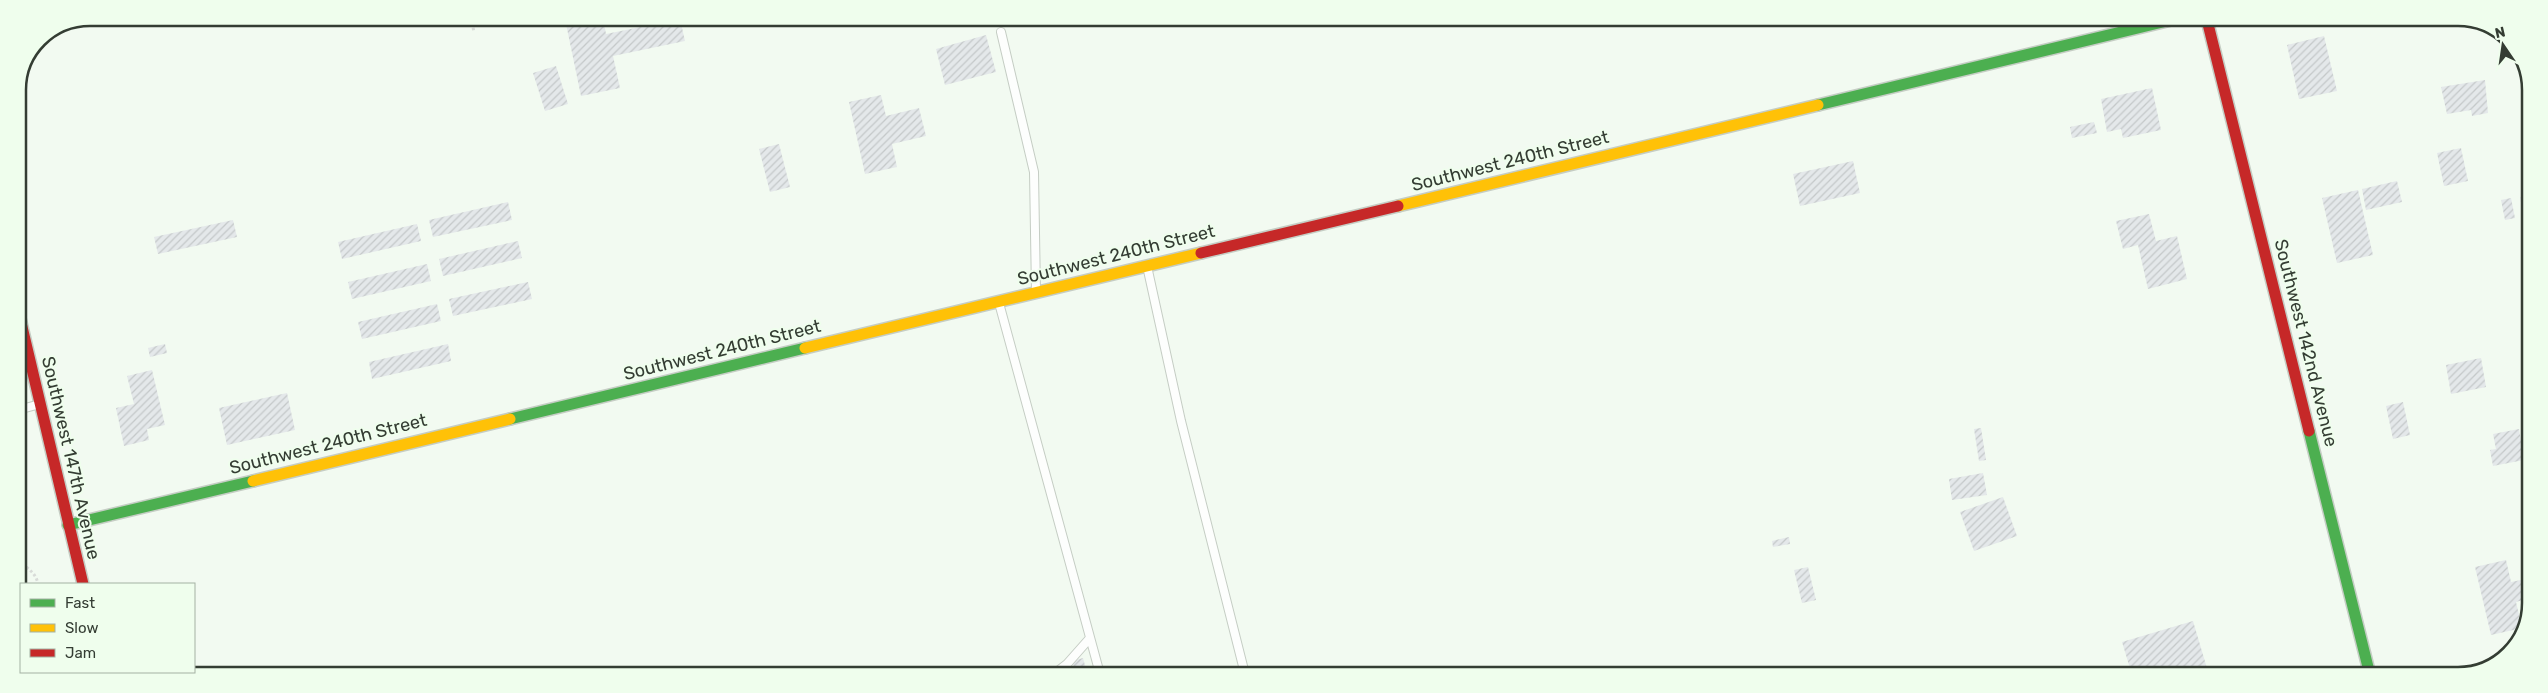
<svg xmlns="http://www.w3.org/2000/svg" width="2548" height="693" viewBox="0 0 2548 693" font-family="Rubik,sans-serif">
  <style>
    .building { fill: url(#building-hatch) }
    .lines { fill: none; stroke-linecap: round; stroke-linejoin: round }
    .lane-casing { stroke: #c5cdc4; stroke-width: 10 }
    .fast-casing { stroke: #c5cdc4; stroke-width: 14 }
    .slow-casing { stroke: #c5cdc4; stroke-width: 14 }
    .jam-casing { stroke: #c5cdc4; stroke-width: 14 }
    .path { stroke: #d8dbd8; stroke-width: 3; stroke-dasharray: 2.5 2.5; stroke-linecap: butt }
    .lane { stroke: #fdfefd; stroke-width: 8 }
    .fast { stroke: #4caf50; stroke-width: 11 }
    .slow { stroke: #ffc107; stroke-width: 11 }
    .jam { stroke: #c62828; stroke-width: 11 }
    .labels { text-anchor: middle; dominant-baseline: central; stroke-width: 4; stroke-linejoin: round; paint-order: stroke }
    .street-label { font-size: 18px; fill: #343d33; stroke: #effeed }
    .rim { fill: none; stroke: #343d33; stroke-width: 2.5 }
  </style>
  <defs>
    <pattern id="building-hatch" width="6" height="6" patternUnits="userSpaceOnUse" patternTransform="scale(1.25)"><rect width="6" height="6" fill="#e4e8ea"/><path d="M-1 1l2-2M0 6l6-6M5 7l2-2" fill="none" stroke="#c4c8c9"/></pattern>
  </defs>
  <rect width="100%" height="100%" fill="#f2faf1"/>
  <path class="building" d="M 603,18 L 606,34 L 680,19 L 685,41 L 613,56 L 620,88 L 581,96 L 565,19 Z
    M 986,35 L 996,72 L 945,85 L 936,49 Z
    M 2324,36 L 2337,91 L 2299,99 L 2287,45 Z
    M 556,66 L 568,104 L 545,111 L 533,73 Z
    M 2485,80 L 2488,113 L 2472,116 L 2471,110 L 2447,114 L 2441,87 Z
    M 2152,88 L 2161,130 L 2123,138 L 2121,129 L 2107,132 L 2101,99 Z
    M 881,95 L 886,116 L 919,108 L 926,136 L 892,144 L 897,167 L 865,174 L 849,102 Z
    M 2094,122 L 2097,133 L 2072,138 L 2070,127 Z
    M 779,144 L 790,187 L 770,192 L 759,149 Z
    M 2461,148 L 2468,181 L 2444,186 L 2437,153 Z
    M 1853,161 L 1860,193 L 1800,206 L 1793,174 Z
    M 2397,181 L 2402,202 L 2366,210 L 2362,189 Z
    M 2358,190 L 2373,255 L 2337,263 L 2322,198 Z
    M 2530,195 L 2530,216 L 2524,217 L 2520,197 Z
    M 2511,198 L 2515,218 L 2505,220 L 2501,200 Z
    M 508,202 L 512,220 L 433,237 L 429,220 Z
    M 2149,214 L 2156,241 L 2177,236 L 2187,279 L 2148,289 L 2138,245 L 2123,249 L 2116,221 Z
    M 233,220 L 237,237 L 158,254 L 154,237 Z
    M 417,224 L 421,241 L 342,259 L 338,242 Z
    M 518,241 L 522,258 L 443,276 L 439,259 Z
    M 427,264 L 431,281 L 352,299 L 348,282 Z
    M 528,282 L 532,299 L 453,316 L 449,299 Z
    M 437,304 L 441,321 L 362,339 L 358,322 Z
    M 165,344 L 167,353 L 150,357 L 148,348 Z
    M 448,344 L 451,361 L 372,379 L 369,362 Z
    M 2481,358 L 2486,387 L 2451,394 L 2446,365 Z
    M 152,370 L 165,425 L 147,429 L 149,440 L 124,446 L 116,408 L 134,404 L 127,376 Z
    M 287,393 L 295,430 L 227,445 L 219,408 Z
    M 2403,402 L 2410,435 L 2393,439 L 2386,406 Z
    M 1981,428 L 1986,460 L 1979,461 L 1974,429 Z
    M 2519,429 L 2524,460 L 2493,466 L 2490,450 L 2496,449 L 2493,434 Z
    M 1983,473 L 1987,495 L 1952,500 L 1949,479 Z
    M 2003,497 L 2017,536 L 1974,551 L 1960,512 Z
    M 1789,537 L 1790,544 L 1773,547 L 1772,541 Z
    M 2506,560 L 2511,582 L 2521,580 L 2526,599 L 2516,602 L 2522,628 L 2491,635 L 2475,567 Z
    M 1808,567 L 1816,600 L 1802,603 L 1794,570 Z
    M 2193,621 L 2209,675 L 2132,675 L 2122,642 Z
    M 1083,658 L 1086,669 L 1076,673 L 1072,661 Z"/>
  <g class="lines">
    <g class="lane-casing">
      <path id="lane" d="M 1001,32 L 1034,172 L 1036,292
        M 1147,266 L 1181,421 L 1245,674
        M 999,303 L 1100,674
        M 18,410 L 40,404
        M 1054,674 L 1067,664 L 1090,638"/>
    </g>
    <g class="fast-casing">
      <path id="fast" d="M 1818,105 L 2171,20
        M 510,419 L 805,348
        M 2309,431 L 2370,675
        M 68,525 L 253,481
        M 104,672 L 105,673"/>
    </g>
    <g class="slow-casing">
      <path id="slow" d="M 1398,206 L 1818,105
        M 805,348 L 1201,253
        M 253,481 L 510,419"/>
    </g>
    <g class="jam-casing">
      <path id="jam" d="M 2207,20 L 2309,431
        M 1201,253 L 1398,206
        M 18,310 L 83,584"/>
    </g>
    <path class="path" d="M 471,18 L 474,32
      M 18,562 C 27,567 36,573 38,584"/>
    <use href="#lane" class="lane"/>
    <use href="#fast" class="fast"/>
    <use href="#slow" class="slow"/>
    <use href="#jam" class="jam"/>
  </g>
  <g class="labels">
    <g class="street-label">
      <text transform="translate(1510 161) rotate(-14)">Southwest 240th Street</text>
      <text transform="translate(1116 255) rotate(-14)">Southwest 240th Street</text>
      <text transform="translate(2306 343) rotate(76)">Southwest 142nd Avenue</text>
      <text transform="translate(722 350) rotate(-14)">Southwest 240th Street</text>
      <text transform="translate(328 444) rotate(-14)">Southwest 240th Street</text>
      <text transform="translate(71 458) rotate(77)">Southwest 147th Avenue</text>
    </g>
  </g>
  <path d="M0 0H2548V693H0ZM90 26H2458A64 64 0 0 1 2522 90V603A64 64 0 0 1 2458 667H90A64 64 0 0 1 26 603V90A64 64 0 0 1 90 26Z" fill="#effeed" fill-rule="evenodd"/>
  <path class="rim" d="M90 26H2458A64 64 0 0 1 2522 90V603A64 64 0 0 1 2458 667H90A64 64 0 0 1 26 603V90A64 64 0 0 1 90 26Z"/>
  <rect x="20" y="583" width="175" height="90" fill="#effeed" stroke="#a4b1a3"/>
  <rect x="30" y="599" width="25" height="8" fill="#4caf50" stroke="#a4b1a3"/>
  <text x="65" y="608" font-size="15" fill="#343d33">Fast</text>
  <rect x="30" y="624" width="25" height="8" fill="#ffc107" stroke="#a4b1a3"/>
  <text x="65" y="633" font-size="15" fill="#343d33">Slow</text>
  <rect x="30" y="649" width="25" height="8" fill="#c62828" stroke="#a4b1a3"/>
  <text x="65" y="658" font-size="15" fill="#343d33">Jam</text>
  <g transform="translate(2503 45) rotate(347)" stroke="#effeed" stroke-width="4" paint-order="stroke">
  <path d="M0-4L9 19L0 12L-9 19Z" fill="#343d33"/>
  <text y="-8" font-size="14" font-weight="bold" text-anchor="middle" fill="#343d33">N</text>
  </g>
</svg>
